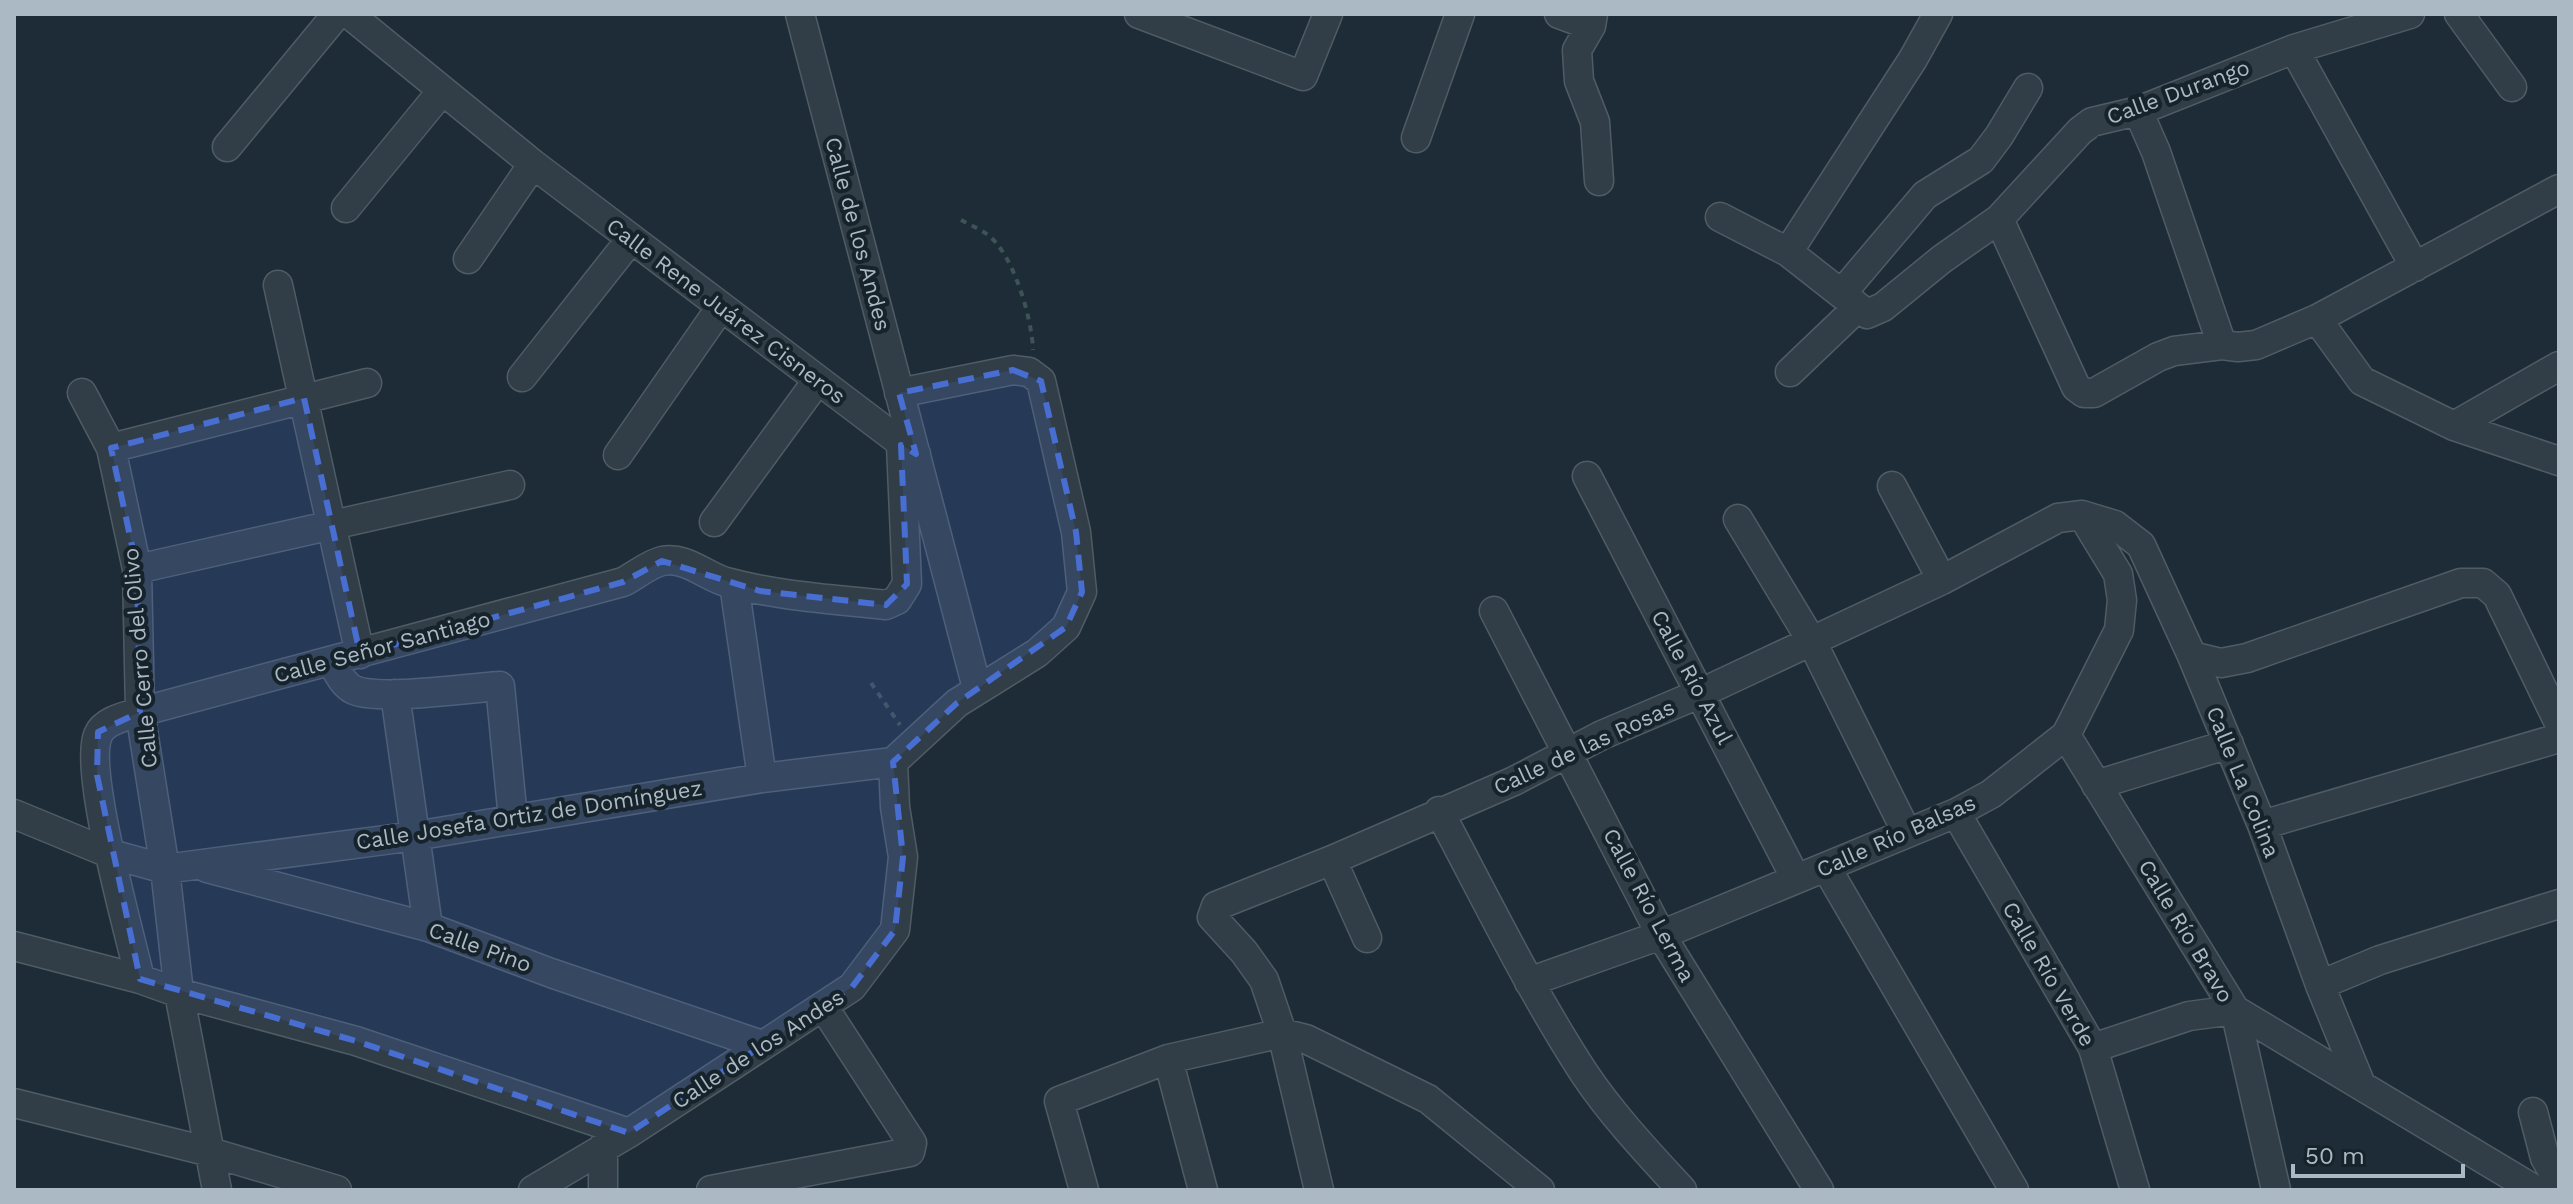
<svg xmlns="http://www.w3.org/2000/svg" width="2573" height="1204" viewBox="0 0 2573 1204" font-family="'Work Sans',sans-serif">
  <style>
    .lines { fill: none; stroke-linecap: round; stroke-linejoin: round }
    .minor-casing { stroke: #4f5c65; stroke-width: 31 }
    .path { stroke: #3d5454; stroke-width: 4; stroke-dasharray: 6 6; stroke-linecap: butt }
    .minor { stroke: #323e47; stroke-width: 28 }
    .marked { fill: #486ed2; fill-opacity: 0.2; stroke: #486ed2; stroke-width: 6; stroke-dasharray: 16 10; stroke-linejoin: round }
    .labels { text-anchor: middle; dominant-baseline: central; stroke-width: 8; stroke-linejoin: round; paint-order: stroke }
    .street-label { font-size: 22px; fill: #abb9c4; stroke: #17232b }
  </style>
  <rect width="100%" height="100%" fill="#1e2c37"/>
  <g class="lines">
    <g class="minor-casing">
      <path id="minor" d="M 349,14 L 533,164 L 916,454
        M 800,14 L 977,688
        M 1139,14 L 1303,76 L 1328,14
        M 1559,14 L 1591,26
        M 1593,14 L 1591,26 L 1577,50 L 1579,81 L 1595,122 L 1599,181
        M 2459,14 L 2512,87
        M 2294,49 L 2415,267
        M 2138,111 L 2156,152 L 2222,345
        M 1416,138 L 1460,14
        M 227,147 L 337,14
        M 346,208 L 442,91
        M 1720,217 L 1788,252 L 1867,314 L 1883,307 L 1942,259 L 1999,219 L 2080,131 L 2092,122 L 2138,111 L 2294,49 L 2410,14
        M 1999,219 L 2076,387 L 2084,393 L 2094,393 L 2158,357 L 2174,351 L 2222,345 L 2238,347 L 2256,345 L 2317,319 L 2559,189
        M 1788,252 L 1913,59 L 1938,14
        M 468,259 L 533,164
        M 278,285 L 360,654
        M 1842,293 L 1925,195 L 1981,160 L 1999,136 L 2028,88
        M 2317,319 L 2362,381 L 2454,426 L 2559,461
        M 1790,372 L 1858,307
        M 522,377 L 631,239
        M 82,393 L 111,448 L 137,569 L 140,712 L 165,869 L 179,993 L 217,1190
        M 2454,426 L 2559,366
        M 111,448 L 367,383
        M 618,455 L 721,307
        M 1587,476 L 1796,879
        M 1892,486 L 1942,580
        M 1738,519 L 1811,640 L 1907,833
        M 714,522 L 817,381
        M 137,569 L 510,485
        M 734,584 L 762,778
        M 1494,611 L 1661,935 L 1819,1190
        M 2192,656 L 2221,663 L 2247,658 L 2461,583 L 2483,583 L 2497,595 L 2559,723
        M 331,661 C 337,671 343,685 354,690 C 380,701 468,688 500,686 L 513,819
        M 395,694 L 428,927
        M 2066,735 L 2235,1010 L 2276,1190
        M 2096,785 L 2229,744
        M 1439,811 C 1486,899 1530,990 1584,1073 C 1612,1115 1648,1153 1682,1190
        M 1956,813 L 2093,1048 L 2135,1190
        M 14,814 L 111,854 L 165,869 L 415,836 L 762,778 L 893,762
        M 2262,825 L 2559,738
        M 1332,860 L 1367,938
        M 1826,867 L 2014,1190
        M 207,868 L 428,927 L 551,973 L 762,1045
        M 14,946 L 140,979 L 179,993 L 356,1041 L 629,1133
        M 140,979 C 130,934 83,771 98,735 C 104,720 127,716 140,712 L 623,582 C 635,576 649,564 662,561 C 686,556 705,576 726,582 C 778,596 832,599 886,605 L 897,600 L 907,584 L 901,445
        M 1529,982 L 1661,935 L 1956,813 L 1991,794 L 2066,735 L 2119,630 L 2122,600 L 2118,574 L 2082,515
        M 2320,985 L 2380,960 L 2559,904
        M 2093,1048 L 2189,1016 L 2235,1010 L 2535,1190
        M 1168,1059 L 1203,1190
        M 14,1103 L 210,1152 L 337,1190
        M 2533,1112 L 2545,1158 L 2559,1182
        M 533,1190 L 629,1133 L 852,987 L 895,930 L 903,857 L 895,807 L 893,762 L 957,703 L 1037,653 L 1066,627 L 1082,592 L 1076,532 L 1041,381 L 1029,372 L 1013,370 L 899,393
        M 603,1190 L 603,1147
        M 711,1190 L 910,1152 L 912,1143 L 823,1006
        M 1084,1190 L 1059,1101 L 1168,1059 L 1282,1033 L 1306,1039 L 1428,1099 L 1540,1190
        M 1319,1190 L 1282,1033 L 1264,980 L 1244,952 L 1212,917 L 1216,906 L 1332,860 L 1514,781 L 1602,735 L 1701,693 L 1942,580 L 2058,518 L 2082,515 L 2115,525 L 2141,545 L 2192,656 L 2262,825 L 2320,985 L 2361,1085"/>
    </g>
    <path class="path" d="M 961,220 C 970,225 980,229 988,235 C 1014,255 1032,319 1033,350
      M 871,683 L 900,725"/>
    <use href="#minor" class="minor"/>
  </g>
  <path class="marked" d="M 1013,370 L 1041,381 L 1076,532 L 1082,592 L 1066,627 L 957,703 L 893,762 L 903,857 L 895,930 L 852,987 L 629,1133 L 356,1041 L 140,979 L 97,775 L 98,732 L 140,712 L 137,569 L 111,448 L 304,398 L 360,654 L 623,582 L 662,561 L 760,591 L 886,605 L 907,584 L 901,445 L 916,454 L 899,393 Z"/>
  <g class="labels">
    <g class="street-label">
      <text transform="translate(2178 92) rotate(-20)">Calle Durango</text>
      <text transform="translate(858 234) rotate(75)">Calle de los Andes</text>
      <text transform="translate(726 311) rotate(37)">Calle Rene Juárez Cisneros</text>
      <text transform="translate(382 647) rotate(-15)">Calle Señor Santiago</text>
      <text transform="translate(140 658) rotate(-95)">Calle Cerro del Olivo</text>
      <text transform="translate(1692 677) rotate(62)">Calle Río Azul</text>
      <text transform="translate(1584 747) rotate(-25)">Calle de las Rosas</text>
      <text transform="translate(2243 782) rotate(68)">Calle La Colina</text>
      <text transform="translate(529 815) rotate(-9)">Calle Josefa Ortiz de Domínguez</text>
      <text transform="translate(1896 836) rotate(-24)">Calle Río Balsas</text>
      <text transform="translate(1649 905) rotate(62)">Calle Río Lerma</text>
      <text transform="translate(2186 931) rotate(59)">Calle Río Bravo</text>
      <text transform="translate(480 947) rotate(20)">Calle Pino</text>
      <text transform="translate(2049 974) rotate(60)">Calle Río Verde</text>
      <text transform="translate(758 1049) rotate(-33)">Calle de los Andes</text>
    </g>
  </g>
  <rect width="2573" height="1204" fill="none" stroke="#abb9c4" stroke-width="32"/>
  <path d="M2293 1164v12h170v-12" fill="none" stroke="#abb9c4" stroke-width="4"/>
  <text x="2305" y="1164" font-size="24" fill="#abb9c4" stroke="#17232b" stroke-width="6" paint-order="stroke">50 m</text>
</svg>
